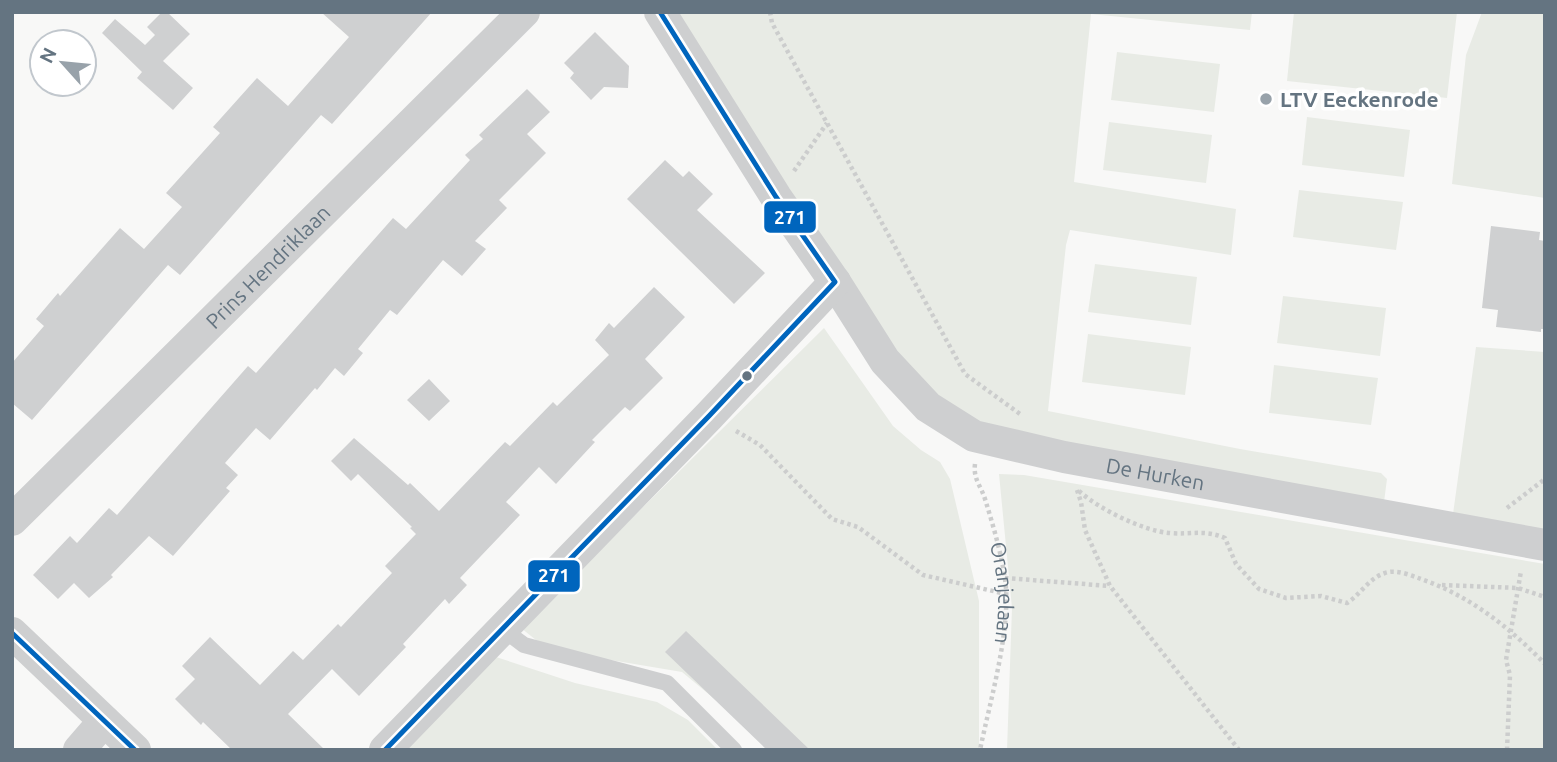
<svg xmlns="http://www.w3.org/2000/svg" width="1557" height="762" viewBox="0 0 1557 762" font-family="Ubuntu,sans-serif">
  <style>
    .green { fill: #e8ebe5 }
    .building { fill: #cfd0d1 }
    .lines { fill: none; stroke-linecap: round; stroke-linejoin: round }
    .path { stroke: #cccdcd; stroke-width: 4.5; stroke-dasharray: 3.5 3.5; stroke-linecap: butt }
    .service { stroke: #cecfd0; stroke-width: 16 }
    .minor { stroke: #cecfd0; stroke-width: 32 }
    .bus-1-casing { stroke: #fff; stroke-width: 10 }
    .bus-1 { stroke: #0065bd; stroke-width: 5 }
    .poi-dot { fill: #98a2aa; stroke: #fff; stroke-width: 2.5 }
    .bus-dot { fill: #647481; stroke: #fff; stroke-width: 2.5 }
    .labels { text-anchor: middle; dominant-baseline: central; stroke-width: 7; stroke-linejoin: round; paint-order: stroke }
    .poi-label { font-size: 21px; font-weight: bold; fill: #647481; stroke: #fff; text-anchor: start }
    .street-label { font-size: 21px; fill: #647481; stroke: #fff }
    .line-badge { stroke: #fff; stroke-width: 2.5 }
    .badge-label { font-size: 19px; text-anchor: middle; font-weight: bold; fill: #fff }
  </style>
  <rect width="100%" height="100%" fill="#f8f8f7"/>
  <path class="green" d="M 671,12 L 1252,12 L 1250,30 L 1091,14 L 1074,182 L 1236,209 L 1231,255 L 1070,230 L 1066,245 L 1048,411 L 1240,449 L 1381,473 L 1387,479 L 1384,502 L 986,430 L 930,400 Z
    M 1294,12 L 1457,12 L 1447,98 L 1287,81 Z
    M 1482,12 L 1545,12 L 1545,198 L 1452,184 L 1466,55 Z
    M 1117,52 L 1220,64 L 1214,112 L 1111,100 Z
    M 1307,117 L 1410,130 L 1404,177 L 1302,165 Z
    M 1109,122 L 1212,135 L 1206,183 L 1103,170 Z
    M 1299,190 L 1403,202 L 1396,250 L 1293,237 Z
    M 1095,264 L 1197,277 L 1191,325 L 1088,312 Z
    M 1283,296 L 1386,308 L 1380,356 L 1277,343 Z
    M 824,328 L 893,426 L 921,450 L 940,462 L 950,479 L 979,601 L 979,750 L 776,750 L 682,672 L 569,653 L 536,640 L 521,628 Z
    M 1088,334 L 1191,347 L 1185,395 L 1082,382 Z
    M 1476,347 L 1545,352 L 1545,530 L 1453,514 Z
    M 1274,365 L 1378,378 L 1371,425 L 1269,413 Z
    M 999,474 L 1024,475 L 1545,564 L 1545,750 L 1007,750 L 1012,608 Z
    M 496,657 L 575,683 L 657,702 L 688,720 L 718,750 L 400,750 Z"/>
  <path class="building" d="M 162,12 L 167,12 L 190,34 L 163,61 L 193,88 L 173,110 L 137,78 L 142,72 L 102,33 L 115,19 L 145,45 L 155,35 L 147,27 Z
    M 321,12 L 432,12 L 332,124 L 321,115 L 180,275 L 168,265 L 32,420 L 12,403 L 12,363 L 44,326 L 36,319 L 58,293 L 60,296 L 120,228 L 144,249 L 182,207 L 166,193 L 220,133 L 213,127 L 257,78 L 288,106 L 349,37 Z
    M 595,32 L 629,66 L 628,88 L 604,87 L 591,100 L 570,78 L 574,73 L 564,63 Z
    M 527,89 L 550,112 L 527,134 L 546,153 L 499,200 L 507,208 L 475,241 L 486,249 L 462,276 L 443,260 L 397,315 L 390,310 L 358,349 L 363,353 L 344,376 L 335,368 L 317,390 L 315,388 L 270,440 L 256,428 L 225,463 L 238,475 L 226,488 L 230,491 L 173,556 L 149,536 L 111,575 L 113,577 L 89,598 L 74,583 L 58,599 L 33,575 L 70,536 L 77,543 L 109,508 L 117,515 L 248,366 L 256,373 L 393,218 L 406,229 L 470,160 L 465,155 L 483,139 L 479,135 Z
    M 665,160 L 683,177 L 689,171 L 713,194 L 697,210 L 765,273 L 734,304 L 627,199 Z
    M 1491,226 L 1540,232 L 1539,240 L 1545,241 L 1545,329 L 1541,329 L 1541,332 L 1496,327 L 1498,310 L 1482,308 Z
    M 654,287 L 685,317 L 645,359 L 663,378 L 630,411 L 625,407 L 592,440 L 595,442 L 556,484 L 539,467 L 506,502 L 520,515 L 460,578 L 467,585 L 449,604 L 445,599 L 403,644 L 406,647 L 359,696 L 332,669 L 288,714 L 325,750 L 232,750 L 203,722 L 201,725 L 175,699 L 195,679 L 182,666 L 210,637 L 260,685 L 293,651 L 303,660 L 338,624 L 341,627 L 392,573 L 385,566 L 416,534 L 410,528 L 412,527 L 358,474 L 351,481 L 331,461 L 354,438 L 408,485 L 410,483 L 439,511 L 505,442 L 510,446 L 553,402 L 557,406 L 609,355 L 595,340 L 609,323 L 614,328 Z
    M 429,379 L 450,401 L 429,421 L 407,400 Z
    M 686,631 L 735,678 L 810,750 L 767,750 L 665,652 Z"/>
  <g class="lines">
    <g class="path">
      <path d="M 770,12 L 772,23 L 965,374 L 1020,414"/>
      <path d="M 794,171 L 827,123"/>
      <path d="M 736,431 L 760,445 L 832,519 L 858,527 L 923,575 L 1006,594"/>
      <path id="s1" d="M 975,464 C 973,479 981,486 985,499 C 993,525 1001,552 1005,579 C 1012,627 990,701 980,750"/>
      <path d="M 1077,490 L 1081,502 L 1085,530 L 1110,586 L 1239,750"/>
      <path d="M 1079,491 C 1099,509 1143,531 1170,533 C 1191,535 1204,529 1225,538 L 1236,564 L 1259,589 L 1286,598 L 1321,596 L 1347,603 C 1361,594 1369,578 1385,573 C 1396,569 1410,575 1421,579 C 1470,596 1509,627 1545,664"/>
      <path d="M 1507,508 L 1545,479"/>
      <path d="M 1005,578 L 1110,586"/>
      <path d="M 1442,585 L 1518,588 L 1545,597"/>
      <path d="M 1507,750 L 1510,675 L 1506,660 L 1521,571"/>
    </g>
    <path class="service" d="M 501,628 L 524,645 L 667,683 L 734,750"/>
    <g class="minor">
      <path id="s2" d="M 660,12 L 776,197 L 835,282 L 885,361 L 928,407 L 974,436 L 1064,457 L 1545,545"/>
      <path id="s3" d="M 12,520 L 524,12"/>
      <path d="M 12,633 L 135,750"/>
      <path d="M 79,750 L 104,721"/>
      <path d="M 385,750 L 709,416 L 835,282"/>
    </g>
    <g class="bus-1-casing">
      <path id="bus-1" d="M 12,633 L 135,750
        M 385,750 L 709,416 L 835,282 L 776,197 L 660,12"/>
    </g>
    <use href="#bus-1" class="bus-1"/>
  </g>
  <circle class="poi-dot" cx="1266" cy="99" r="7"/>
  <circle class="bus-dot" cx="747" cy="376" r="6"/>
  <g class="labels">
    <g class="poi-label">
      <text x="1280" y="99">LTV Eeckenrode</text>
    </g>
    <g class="street-label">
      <text stroke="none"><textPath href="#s3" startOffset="360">Prins Hendriklaan</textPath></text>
      <text stroke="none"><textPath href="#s2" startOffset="718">De Hurken</textPath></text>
      <text stroke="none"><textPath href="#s1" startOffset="133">Oranjelaan</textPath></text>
    </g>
  </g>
  <g class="line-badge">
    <rect x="763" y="200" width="54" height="34" rx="7" fill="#0065bd"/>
    <rect x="527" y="559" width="54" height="34" rx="7" fill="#0065bd"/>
  </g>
  <g class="badge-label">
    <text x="790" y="224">271</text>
    <text x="554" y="582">271</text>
  </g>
  <rect width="1557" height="762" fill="none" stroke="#647481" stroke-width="28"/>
  <g transform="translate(63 63) rotate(297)"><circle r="33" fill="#ffffff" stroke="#c1c7cd" stroke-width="2"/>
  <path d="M0-5L12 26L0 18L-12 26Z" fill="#98a2aa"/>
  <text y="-10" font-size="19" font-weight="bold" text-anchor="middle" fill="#647481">N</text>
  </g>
</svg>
